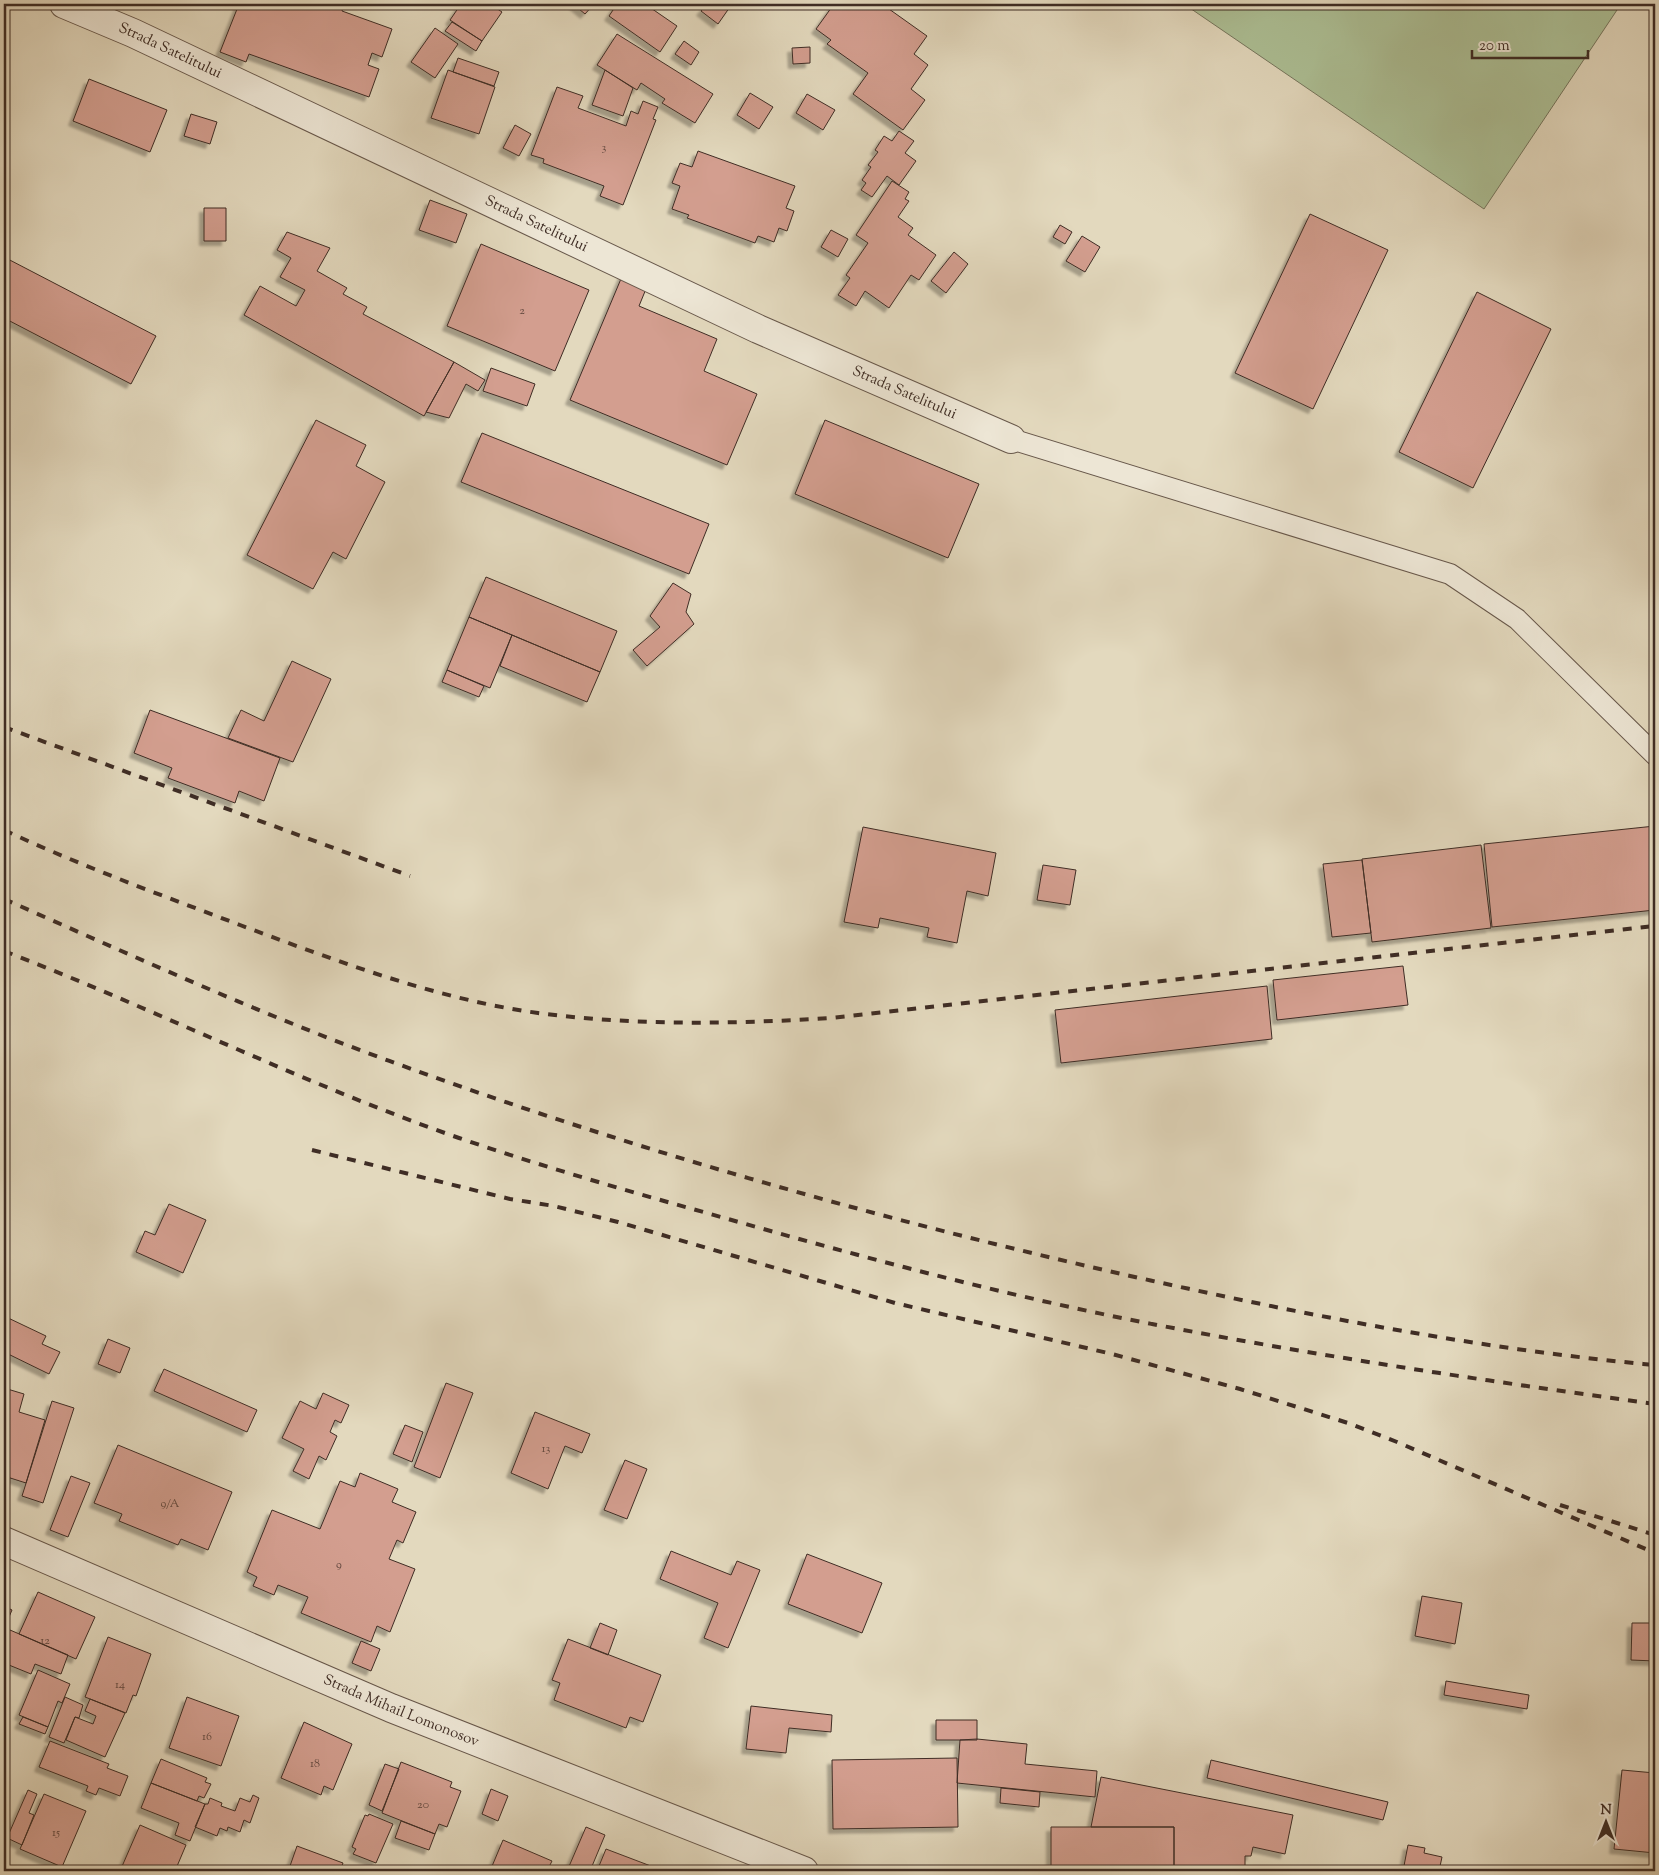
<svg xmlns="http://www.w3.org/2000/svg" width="1659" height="1875" viewBox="0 0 1659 1875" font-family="'Sorts Mill Goudy',serif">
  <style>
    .green { fill: #adc096; stroke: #76765e }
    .building { fill: #d39e8f; stroke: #3f2d25; filter: url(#shadow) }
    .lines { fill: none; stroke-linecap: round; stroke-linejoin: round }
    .service-casing { stroke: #68584b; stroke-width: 22 }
    .minor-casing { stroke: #68584b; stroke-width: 30 }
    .service { stroke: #ede6d5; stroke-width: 20 }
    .minor { stroke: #ede6d5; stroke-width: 28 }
    .rail { stroke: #3f2d25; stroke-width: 4; stroke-dasharray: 9 9; stroke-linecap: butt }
    .labels { text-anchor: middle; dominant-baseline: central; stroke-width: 4.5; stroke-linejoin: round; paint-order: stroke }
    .number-label { font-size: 12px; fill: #644940 }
    .street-label { font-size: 15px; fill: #3f2d25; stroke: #ede6d5 }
  </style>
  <defs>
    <filter id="shadow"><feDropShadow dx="-4.5" dy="4.5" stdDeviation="1" flood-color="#0004"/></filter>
  </defs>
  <rect width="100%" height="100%" fill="#e3d9be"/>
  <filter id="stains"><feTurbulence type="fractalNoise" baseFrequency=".004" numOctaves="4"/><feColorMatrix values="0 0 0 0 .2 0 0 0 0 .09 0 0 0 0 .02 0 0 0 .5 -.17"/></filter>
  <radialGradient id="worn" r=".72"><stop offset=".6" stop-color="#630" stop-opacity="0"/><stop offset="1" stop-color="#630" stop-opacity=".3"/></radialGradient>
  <path class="green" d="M 1184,4 L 1621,4 L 1484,209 Z"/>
  <path class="building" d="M 239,4 L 344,4 L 342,11 L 392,29 L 382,57 L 372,53 L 368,65 L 379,69 L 369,97 L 249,54 L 246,62 L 220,52 Z
    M 461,4 L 490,4 L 502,12 L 482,41 L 450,20 Z
    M 573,4 L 594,4 L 585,14 Z
    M 617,4 L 645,4 L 677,26 L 660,52 L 609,16 Z
    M 707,4 L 732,4 L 718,24 L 701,11 Z
    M 834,4 L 882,4 L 927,36 L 914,54 L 928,65 L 911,89 L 925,100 L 903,130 L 853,94 L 868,73 L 827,44 L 831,40 L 816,29 Z
    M 452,22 L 482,41 L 476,51 L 445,31 Z
    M 435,28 L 458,44 L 435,78 L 411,62 Z
    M 617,34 L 713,94 L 695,123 L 662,103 L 665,99 L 641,83 L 637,90 L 597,65 Z
    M 684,41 L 699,52 L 691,65 L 675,54 Z
    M 810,47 L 810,63 L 793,64 L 792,48 Z
    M 458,58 L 499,72 L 494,86 L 453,72 Z
    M 448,70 L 495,87 L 479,134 L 431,118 Z
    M 605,70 L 633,88 L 623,116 L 592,105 Z
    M 89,79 L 167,110 L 150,152 L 73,121 Z
    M 557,87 L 583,96 L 578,108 L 626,126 L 631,111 L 638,114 L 643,101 L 658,107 L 653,119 L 656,120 L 623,205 L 600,196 L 604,186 L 543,163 L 544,159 L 531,155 Z
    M 750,93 L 773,107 L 759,129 L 737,115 Z
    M 807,94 L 835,110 L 823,130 L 796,113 Z
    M 191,114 L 217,122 L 210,144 L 184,136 Z
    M 515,125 L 531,134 L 519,156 L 503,148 Z
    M 899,131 L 914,141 L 905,153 L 916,161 L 899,185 L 887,176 L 872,197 L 861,190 L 866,183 L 862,180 L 871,167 L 868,165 L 878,152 L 875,150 L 884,136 L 892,141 Z
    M 698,151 L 795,186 L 786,208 L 794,211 L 787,231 L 779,228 L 774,242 L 758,236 L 755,243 L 687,218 L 689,215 L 672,209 L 680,186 L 672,183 L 680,163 L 692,167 Z
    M 892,181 L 909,192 L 905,199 L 909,201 L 898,217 L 913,228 L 908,235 L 936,255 L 919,280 L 911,275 L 889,308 L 865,291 L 856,306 L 838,295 L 850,278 L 846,275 L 868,243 L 856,235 Z
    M 430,200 L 467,214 L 456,243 L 419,230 Z
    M 204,208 L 226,208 L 226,241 L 204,241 Z
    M 1310,214 L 1388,250 L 1313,409 L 1235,373 Z
    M 1060,225 L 1072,232 L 1065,244 L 1053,237 Z
    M 831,230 L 848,239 L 838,257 L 821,247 Z
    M 287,232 L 330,248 L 317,271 L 347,288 L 343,294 L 367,307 L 363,314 L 454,362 L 424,416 L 244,315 L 260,286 L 296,306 L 305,290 L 280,277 L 291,258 L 277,250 Z
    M 1082,236 L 1100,247 L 1085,272 L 1066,261 Z
    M 481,244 L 589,290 L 555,371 L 447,326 Z
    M 954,252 L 968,264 L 946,293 L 931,281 Z
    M 4,257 L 156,336 L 131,384 L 4,318 Z
    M 623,274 L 648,284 L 639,306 L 717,339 L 704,371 L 757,394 L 727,465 L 570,400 Z
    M 1477,292 L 1551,329 L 1473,488 L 1399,452 Z
    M 454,362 L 485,380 L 478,391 L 466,384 L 449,418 L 426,412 Z
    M 491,368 L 535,384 L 527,406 L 483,391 Z
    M 316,420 L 366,445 L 356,466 L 385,482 L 346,559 L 333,552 L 313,589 L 247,555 Z
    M 825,420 L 979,484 L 948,558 L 795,494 Z
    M 482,433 L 709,524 L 689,574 L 461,482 Z
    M 486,577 L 617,631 L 600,672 L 469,617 Z
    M 673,583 L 691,594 L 686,612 L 694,624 L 647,666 L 633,650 L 660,627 L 650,616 Z
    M 469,617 L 512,635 L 490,688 L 447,670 Z
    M 512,635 L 600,672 L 587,702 L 500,666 Z
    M 292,661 L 331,679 L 293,762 L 228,738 L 241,710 L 264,721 Z
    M 447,670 L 484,686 L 479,697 L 442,682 Z
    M 150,710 L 280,758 L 264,801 L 239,791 L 235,803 L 168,778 L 172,768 L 134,753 Z
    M 1655,826 L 1655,910 L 1492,927 L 1484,844 Z
    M 863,827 L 996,853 L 988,896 L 967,891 L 957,943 L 927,937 L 929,928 L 880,918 L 878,928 L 844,922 Z
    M 1481,845 L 1491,928 L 1372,942 L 1362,859 Z
    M 1362,860 L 1371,933 L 1332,937 L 1323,864 Z
    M 1043,865 L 1076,870 L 1070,905 L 1037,900 Z
    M 1403,966 L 1408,1005 L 1277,1020 L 1273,980 Z
    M 1267,986 L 1272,1039 L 1061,1063 L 1055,1010 Z
    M 169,1204 L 206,1220 L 183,1273 L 136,1252 L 145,1231 L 155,1235 Z
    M 4,1316 L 46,1336 L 42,1344 L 60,1352 L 49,1374 L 4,1352 Z
    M 108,1339 L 130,1348 L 120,1373 L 98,1364 Z
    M 164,1369 L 257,1410 L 247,1432 L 154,1391 Z
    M 446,1383 L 473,1393 L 440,1478 L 414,1467 Z
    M 4,1388 L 24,1394 L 19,1412 L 45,1420 L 26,1483 L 4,1476 Z
    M 323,1393 L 349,1405 L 341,1423 L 335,1420 L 330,1432 L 337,1436 L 326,1460 L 319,1456 L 309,1479 L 293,1471 L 304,1449 L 282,1438 L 300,1401 L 316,1409 Z
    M 52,1401 L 74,1408 L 43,1503 L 22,1496 Z
    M 535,1412 L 590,1434 L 582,1453 L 565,1446 L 548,1489 L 511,1473 Z
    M 405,1425 L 423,1432 L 412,1462 L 393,1454 Z
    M 118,1445 L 232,1492 L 208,1550 L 181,1539 L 178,1545 L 119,1521 L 122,1514 L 94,1503 Z
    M 625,1460 L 647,1469 L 627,1519 L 604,1510 Z
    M 360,1473 L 398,1489 L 392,1502 L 416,1512 L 403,1543 L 397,1540 L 389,1559 L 415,1569 L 390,1632 L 377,1626 L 371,1642 L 301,1613 L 308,1597 L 278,1585 L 274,1595 L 253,1586 L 257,1577 L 247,1572 L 272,1510 L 320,1529 L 340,1481 L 355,1487 Z
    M 71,1476 L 90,1483 L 68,1537 L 50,1530 Z
    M 671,1551 L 731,1575 L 737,1561 L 760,1570 L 728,1648 L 704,1638 L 718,1603 L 660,1579 Z
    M 807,1554 L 882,1583 L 862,1633 L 788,1604 Z
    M 38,1592 L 95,1617 L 76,1659 L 19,1634 Z
    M 1422,1596 L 1462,1603 L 1455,1644 L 1415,1636 Z
    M 4,1606 L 12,1610 L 6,1624 L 4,1624 Z
    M 600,1623 L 617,1630 L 608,1655 L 590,1648 Z
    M 1632,1623 L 1655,1623 L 1655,1661 L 1631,1660 Z
    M 10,1630 L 68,1655 L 61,1674 L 35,1664 L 31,1674 L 4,1663 L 4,1644 Z
    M 108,1637 L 151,1654 L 136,1696 L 133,1695 L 126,1713 L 85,1697 Z
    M 568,1639 L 661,1675 L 643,1722 L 630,1717 L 626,1728 L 554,1700 L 560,1683 L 552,1680 Z
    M 361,1641 L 380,1649 L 371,1671 L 352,1663 Z
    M 38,1670 L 70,1684 L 62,1703 L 58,1701 L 48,1727 L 19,1715 Z
    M 1446,1681 L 1529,1695 L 1527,1709 L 1444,1695 Z
    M 65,1697 L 83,1705 L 79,1718 L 75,1717 L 64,1743 L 49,1737 Z
    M 187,1697 L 239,1716 L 221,1766 L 169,1748 Z
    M 90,1699 L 125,1713 L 105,1757 L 66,1740 L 75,1717 L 93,1724 L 96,1716 L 85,1711 Z
    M 751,1706 L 832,1715 L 831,1732 L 789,1728 L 786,1753 L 746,1749 Z
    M 23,1717 L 48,1727 L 45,1734 L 19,1724 Z
    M 936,1720 L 977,1720 L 977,1740 L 936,1740 Z
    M 304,1722 L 352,1744 L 333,1790 L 324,1786 L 321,1795 L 281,1778 Z
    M 977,1739 L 1027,1744 L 1025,1764 L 1097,1771 L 1095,1797 L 957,1783 L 960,1740 Z
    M 50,1741 L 109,1764 L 107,1768 L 128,1776 L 120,1796 L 99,1788 L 96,1795 L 86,1791 L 88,1786 L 39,1767 Z
    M 957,1758 L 958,1827 L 833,1829 L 832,1760 Z
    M 161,1759 L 207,1778 L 205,1782 L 211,1784 L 204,1798 L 199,1796 L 197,1801 L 151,1783 Z
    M 1211,1760 L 1388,1802 L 1383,1820 L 1207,1778 Z
    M 401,1762 L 452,1782 L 450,1787 L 461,1791 L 447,1827 L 439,1824 L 435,1834 L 382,1813 Z
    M 385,1764 L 399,1769 L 382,1811 L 369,1805 Z
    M 1622,1770 L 1655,1773 L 1655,1853 L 1614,1849 Z
    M 1101,1777 L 1293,1815 L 1285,1854 L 1253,1847 L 1251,1856 L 1245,1856 L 1245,1871 L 1174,1871 L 1174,1827 L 1091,1827 Z
    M 151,1783 L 205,1804 L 190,1841 L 175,1835 L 179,1823 L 141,1808 Z
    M 1001,1788 L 1040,1792 L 1039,1807 L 1000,1803 Z
    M 491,1789 L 508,1796 L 498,1821 L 482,1814 Z
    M 28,1790 L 37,1794 L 29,1813 L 34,1815 L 22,1845 L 7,1838 Z
    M 44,1794 L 86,1811 L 62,1867 L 20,1849 Z
    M 253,1795 L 259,1798 L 250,1823 L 244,1820 L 240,1832 L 228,1827 L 227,1831 L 220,1828 L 217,1836 L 195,1827 L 205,1804 L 208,1804 L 210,1798 L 222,1803 L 221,1806 L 235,1811 L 240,1798 L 250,1802 Z
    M 369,1814 L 393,1824 L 376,1863 L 353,1854 L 356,1849 L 352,1847 L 365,1815 L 368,1816 Z
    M 401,1821 L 435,1834 L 429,1850 L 395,1838 Z
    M 140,1825 L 186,1845 L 175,1871 L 120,1871 Z
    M 586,1827 L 605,1835 L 590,1871 L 567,1871 Z
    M 1051,1827 L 1174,1827 L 1174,1871 L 1051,1871 Z
    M 503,1840 L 552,1861 L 547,1871 L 490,1871 Z
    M 1408,1845 L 1425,1848 L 1424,1853 L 1442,1857 L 1439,1871 L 1403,1871 Z
    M 297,1846 L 343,1863 L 340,1871 L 292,1871 L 293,1867 L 290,1866 Z
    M 606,1849 L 664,1871 L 607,1871 L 608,1869 L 599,1866 Z"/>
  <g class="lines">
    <g class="service-casing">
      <path id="service" d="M 1011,439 L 1450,574 L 1517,619 L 1655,755"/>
    </g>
    <g class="minor-casing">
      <g id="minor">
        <path id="s1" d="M 64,4 L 133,33 L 758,329 L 1011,439"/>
        <path id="s2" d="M 4,1541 L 391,1708 L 804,1871"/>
      </g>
    </g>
    <use href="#service" class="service"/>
    <use href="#minor" class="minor"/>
    <path class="rail" d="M 4,727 L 410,876
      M 4,830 C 81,866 161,895 240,925 C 337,961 436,999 538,1013 C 636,1026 733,1024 831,1018 L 1655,926
      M 4,899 C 133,956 262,1015 395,1063 C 633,1150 879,1219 1126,1275 C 1301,1314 1477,1349 1655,1365
      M 4,951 C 157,1010 304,1084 459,1138 C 541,1166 624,1190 707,1213 C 854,1255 1002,1295 1152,1324 C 1318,1356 1487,1381 1655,1404
      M 312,1150 L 510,1199 L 554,1206 L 618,1222 L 895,1303 L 1112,1354 L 1240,1389 L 1348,1423 L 1397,1442 L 1655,1553
      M 1560,1505 L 1655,1535"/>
  </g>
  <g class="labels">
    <g class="number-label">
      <text x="604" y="148">3</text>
      <text x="522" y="311">2</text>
      <text x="546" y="1449">13</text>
      <text x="170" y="1504">9/A</text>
      <text x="339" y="1565">9</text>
      <text x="45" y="1641">12</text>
      <text x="120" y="1685">14</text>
      <text x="207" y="1737">16</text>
      <text x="315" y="1764">18</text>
      <text x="423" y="1805">20</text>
      <text x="56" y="1833">15</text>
    </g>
    <g class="street-label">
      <text stroke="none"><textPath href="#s1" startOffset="116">Strada Satelitului</textPath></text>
      <text stroke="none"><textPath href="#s1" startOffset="521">Strada Satelitului</textPath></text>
      <text stroke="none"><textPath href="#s1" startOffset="926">Strada Satelitului</textPath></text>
      <text stroke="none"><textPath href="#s2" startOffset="432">Strada Mihail Lomonosov</textPath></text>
    </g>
  </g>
  <rect width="1659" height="1875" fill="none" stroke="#e3d9be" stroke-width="20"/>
  <rect x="5" y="5" width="1649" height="1865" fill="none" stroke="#3f2d25" stroke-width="2.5"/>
  <rect x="10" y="10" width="1639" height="1855" fill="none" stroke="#3f2d25"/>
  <g transform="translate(1606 1822)" stroke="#ede6d5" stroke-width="4" paint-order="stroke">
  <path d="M0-4L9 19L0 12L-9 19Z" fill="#3f2d25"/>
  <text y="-8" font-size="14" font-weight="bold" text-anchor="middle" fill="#3f2d25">N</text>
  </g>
  <path d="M1472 50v8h116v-8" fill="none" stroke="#3f2d25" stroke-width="2.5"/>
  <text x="1479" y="50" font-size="15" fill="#3f2d25" stroke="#ede6d5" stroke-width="4" paint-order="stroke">20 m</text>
  <rect width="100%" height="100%" filter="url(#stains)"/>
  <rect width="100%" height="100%" fill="url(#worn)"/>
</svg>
